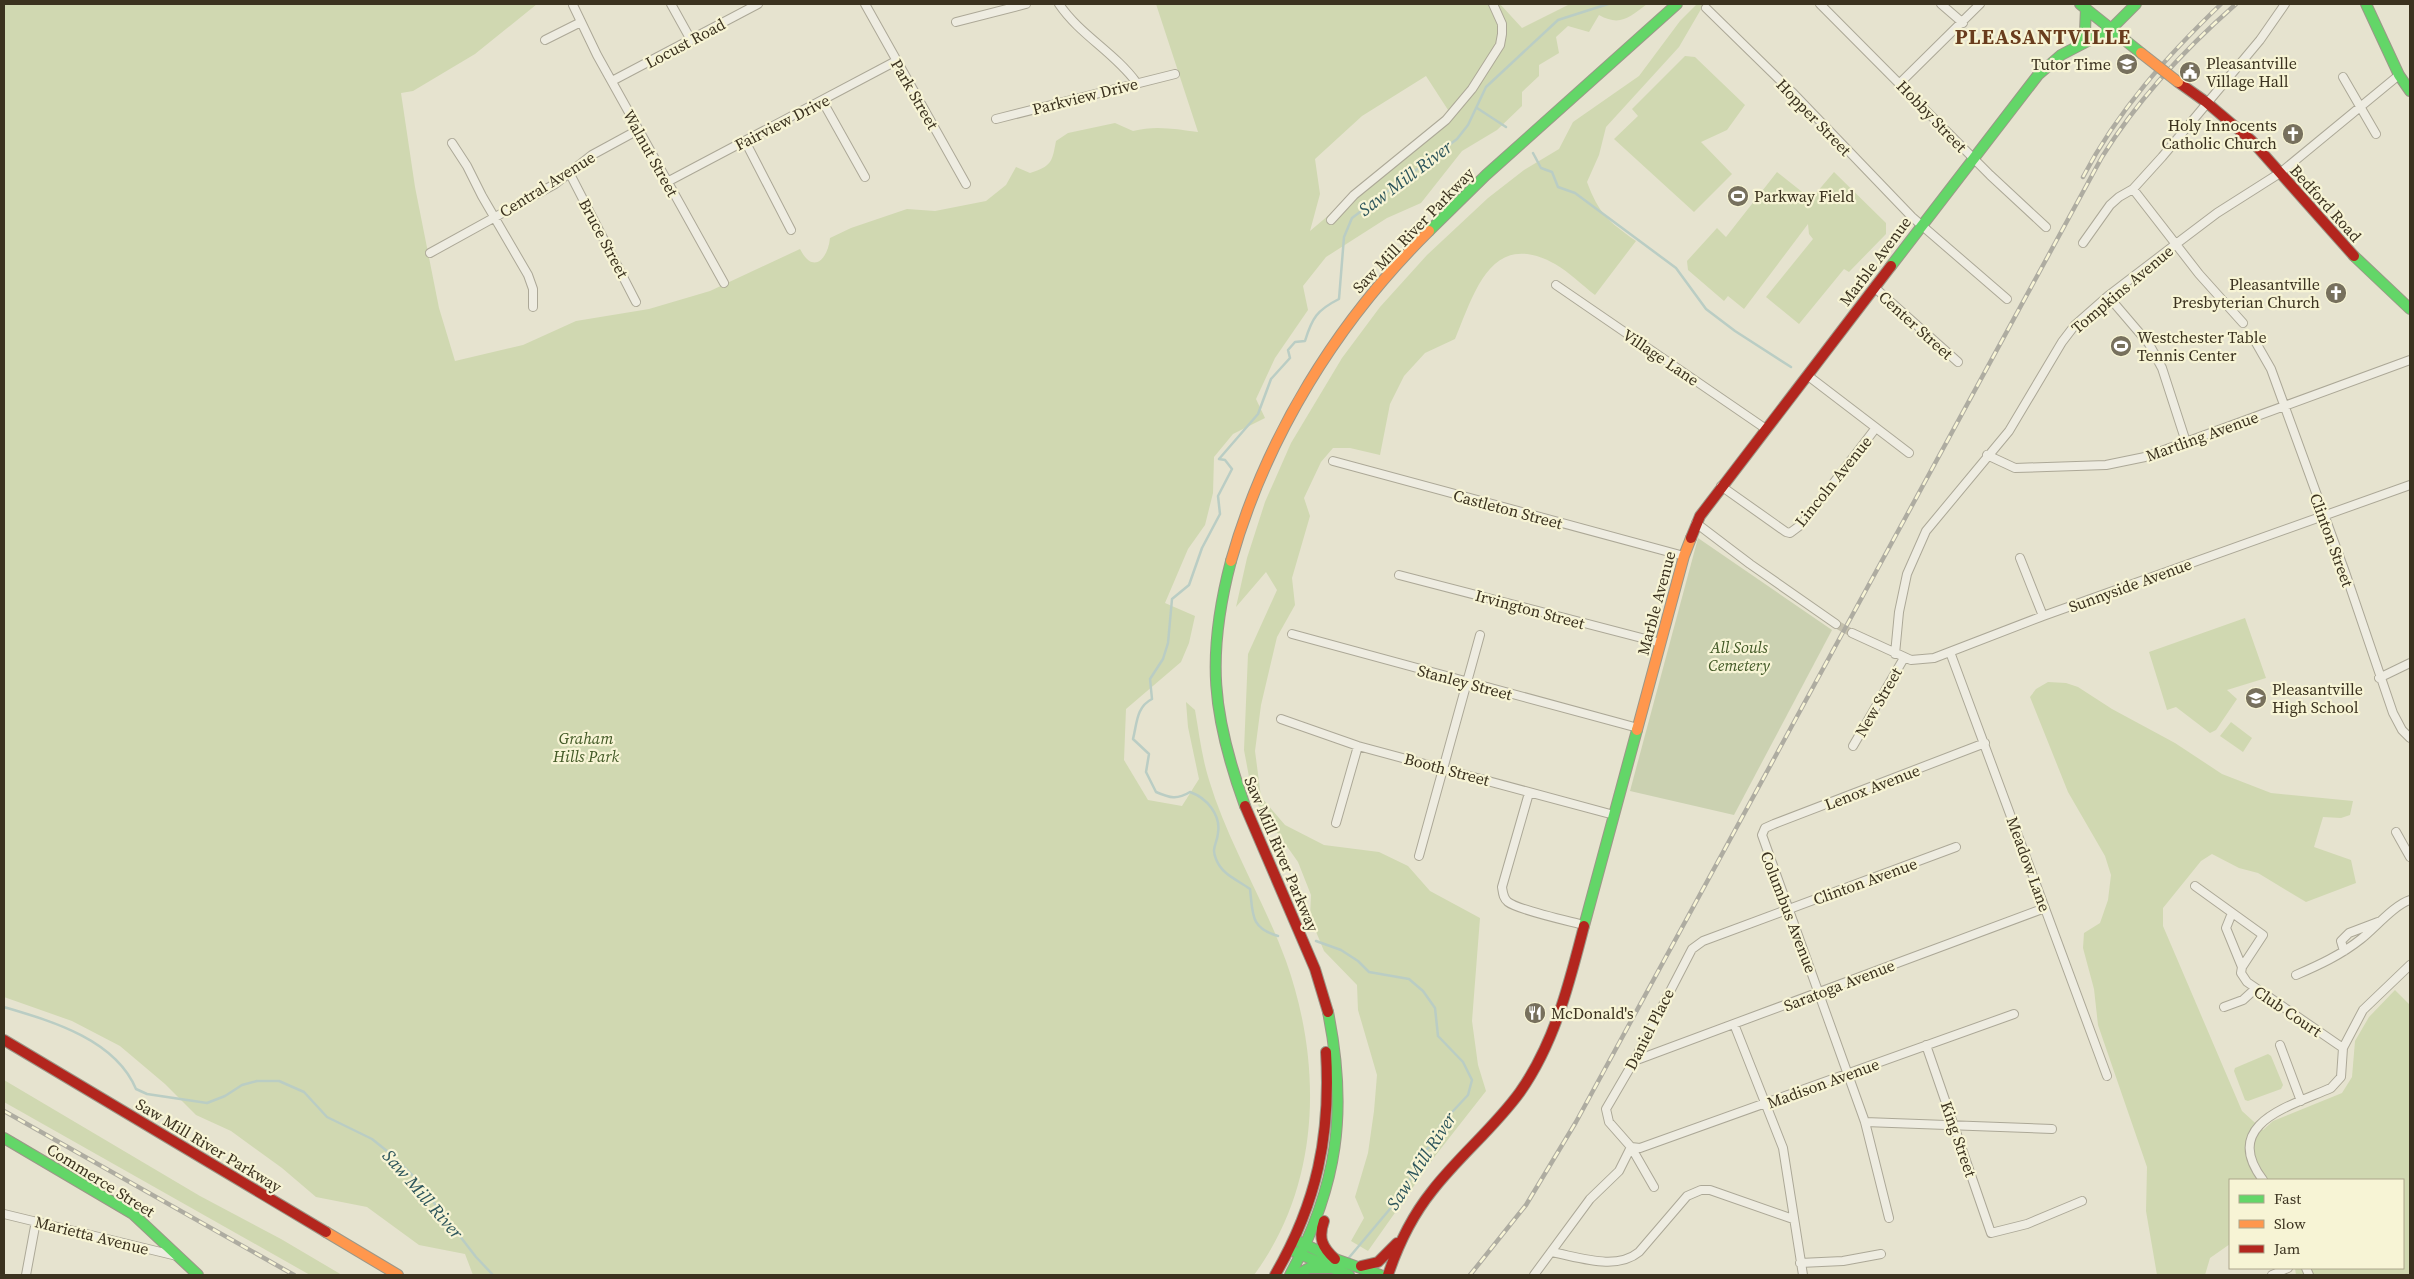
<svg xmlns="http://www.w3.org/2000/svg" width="2414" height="1279" viewBox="0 0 2414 1279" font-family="'Source Serif 4',serif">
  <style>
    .green { fill: #d0d8b1; fill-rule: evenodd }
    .cemetery { fill: #cbd1b1 }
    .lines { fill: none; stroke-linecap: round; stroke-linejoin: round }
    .stream { stroke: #bacdc4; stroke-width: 2.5 }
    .street-tunnel { stroke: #c4c0ac; stroke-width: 8; stroke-dasharray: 8 4; stroke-linecap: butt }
    .street-casing { stroke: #aca897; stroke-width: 10 }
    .fast-casing { stroke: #9b9788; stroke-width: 12 }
    .slow-casing { stroke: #9b9788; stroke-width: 12 }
    .jam-casing { stroke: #9b9788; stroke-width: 12 }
    .street { stroke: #eeece1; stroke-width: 8 }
    .fast { stroke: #63d668; stroke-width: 10 }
    .slow { stroke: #ff974d; stroke-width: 10 }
    .jam { stroke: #b3261e; stroke-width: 10 }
    .rail-casing { stroke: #aeaca1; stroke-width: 4.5 }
    .rail { stroke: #f7f4d5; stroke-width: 2.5; stroke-dasharray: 8; stroke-linecap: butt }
    .slow-bridge-casing { stroke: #9b9788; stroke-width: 12; stroke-linecap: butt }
    .slow-bridge { stroke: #ff974d; stroke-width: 10 }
    .labels { text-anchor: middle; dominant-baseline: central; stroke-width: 4.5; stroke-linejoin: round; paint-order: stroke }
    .street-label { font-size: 16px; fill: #3b321f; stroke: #f7f4d5 }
    .poi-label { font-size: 16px; fill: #3b321f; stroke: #f7f4d5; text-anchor: start }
    .park-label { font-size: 16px; font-style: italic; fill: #415825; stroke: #f7f4d5 }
    .water-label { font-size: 18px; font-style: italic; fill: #2d555b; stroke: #f7f4d5 }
    .district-label { font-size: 21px; font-weight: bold; letter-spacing: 1px; fill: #693c1d; stroke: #f7f4d5 }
  </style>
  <rect width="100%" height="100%" fill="#e6e3cf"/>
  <path class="green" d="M 4,4 L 537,4 L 475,54 L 413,91 L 401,93 L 415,187 L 439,308 L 455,361 L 523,345 L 576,321 L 649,309 L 710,291 L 800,249 C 813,275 828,259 830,238 L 851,228 L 907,209 L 935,211 L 986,201 L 1006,185 L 1016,167 L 1030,173 C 1052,166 1052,162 1056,141 L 1068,133 L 1115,123 L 1133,131 C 1155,125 1176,129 1198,132 L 1156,4 L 1500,4 L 1522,28 L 1570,4 L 1647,4 C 1630,17 1620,27 1599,15 L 1589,32 L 1568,26 L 1556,37 L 1559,53 L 1539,65 L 1539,76 L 1522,92 L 1522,106 L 1497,130 L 1462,151 L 1421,203 L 1387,218 L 1326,257 L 1303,286 L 1308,310 L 1275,358 L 1256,399 L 1265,418 L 1233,434 L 1214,457 L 1213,493 L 1205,525 L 1188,549 L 1165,603 L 1195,616 L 1189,643 L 1181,662 L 1126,709 L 1124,760 L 1148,800 L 1182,806 L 1199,779 L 1188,727 L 1186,702 L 1195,710 C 1199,733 1202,758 1209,780 C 1228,843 1264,900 1286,961 C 1323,1065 1321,1184 1254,1275 L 473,1275 L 465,1254 L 419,1245 L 367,1207 L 316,1197 L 282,1168 L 231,1131 L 196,1115 L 165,1084 L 120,1046 L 72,1021 L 4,997 ZM 1426,76 L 1450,113 L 1310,231 L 1320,194 L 1315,159 L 1362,116 Z
    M 1697,4 L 1704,4 L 1679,47 L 1606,127 L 1599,155 L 1587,182 C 1599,214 1608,221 1636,241 L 1595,295 C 1582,285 1569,272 1555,264 C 1491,228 1474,294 1455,339 L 1425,353 L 1404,376 L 1390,404 L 1380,455 L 1350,448 L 1333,448 L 1321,462 L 1304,498 L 1310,516 L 1292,578 L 1295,605 L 1277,637 L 1261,705 L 1255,751 L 1261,797 L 1285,825 L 1324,845 L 1379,852 L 1408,866 L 1430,891 L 1480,918 L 1472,1021 L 1478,1065 L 1486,1091 L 1435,1156 L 1368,1251 L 1351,1241 L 1364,1218 L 1355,1197 L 1368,1153 L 1374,1111 L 1377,1075 L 1358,1010 L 1357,985 L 1324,951 L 1310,917 L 1311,895 L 1298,862 L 1253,798 L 1244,750 L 1248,654 L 1277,590 L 1266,572 L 1236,607 L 1247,558 L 1265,502 L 1291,443 L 1342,358 L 1380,307 L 1427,255 L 1488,198 L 1524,170 L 1559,149 L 1573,122 L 1639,76 L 1680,21 Z
    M 1685,56 L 1695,57 L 1745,105 L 1727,130 L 1701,142 L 1732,174 L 1694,212 L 1614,139 L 1638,116 L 1632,109 Z
    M 1777,172 L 1811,199 L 1834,172 L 1886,223 L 1886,234 L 1849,272 L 1844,269 L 1799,324 L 1766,297 L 1813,239 L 1809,234 L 1808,224 L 1744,309 L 1728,296 L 1724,301 L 1688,270 L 1687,261 L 1717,228 L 1726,237 Z
    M 2245,618 L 2266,678 L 2227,690 L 2237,699 L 2216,730 L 2210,733 L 2176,707 L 2167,710 L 2149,652 Z
    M 2048,682 L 2066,683 L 2078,687 L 2112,709 L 2175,743 L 2222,774 L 2271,793 L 2353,801 L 2350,815 L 2341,818 L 2323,817 L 2314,847 L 2351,860 L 2356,883 L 2306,902 L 2258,873 L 2239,868 L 2212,854 L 2201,861 L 2163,908 L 2163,926 L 2242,1111 L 2263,1130 L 2273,1121 L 2342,1093 L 2352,1077 L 2355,1041 L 2369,1017 L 2395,990 L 2410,1005 L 2410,1275 L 2296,1275 L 2295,1268 L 2403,1268 L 2403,1180 L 2230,1180 L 2230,1244 L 2210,1258 L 2205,1275 L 2157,1275 L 2146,1211 L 2147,1167 L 2098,1025 L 2094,989 L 2083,948 L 2084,933 L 2100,923 L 2108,900 L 2111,875 L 2105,856 L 2068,792 L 2030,697 L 2036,689 Z
    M 2231,722 L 2252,738 L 2243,752 L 2220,736 Z
    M 2268,1054 L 2271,1056 L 2283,1085 L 2281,1089 L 2248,1101 L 2245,1100 L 2234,1071 L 2235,1068 Z
    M 4,1080 L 200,1196 L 281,1239 L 342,1275 L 310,1275 L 4,1102 Z"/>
  <path class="cemetery" d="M 1698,538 L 1832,630 L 1734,815 L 1630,791 Z"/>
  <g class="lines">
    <path class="stream" d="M 1477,108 L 1506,127
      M 1533,153 L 1541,168 L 1552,172 L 1558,187 L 1575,193 L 1676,268 L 1706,309 L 1735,331 L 1791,367
      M 1278,936 C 1250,928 1253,914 1250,889 C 1238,880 1222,875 1216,859 C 1211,848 1217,844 1218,833 C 1221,815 1207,798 1190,792 C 1177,800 1170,798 1156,792 L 1146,772 L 1149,754 L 1133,739 C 1137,724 1136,707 1152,699 L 1150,679 L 1163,659 L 1168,643 L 1172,599 L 1189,585 L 1202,548 L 1220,514 L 1218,496 L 1232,469 L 1225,460 L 1219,459 L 1258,414 L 1271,379 L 1290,358 L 1288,350 L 1295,342 L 1305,341 C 1312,318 1317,310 1339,299 L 1344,237 L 1352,218 L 1457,139 L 1468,125 L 1486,87 L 1558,20 L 1608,4
      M 1316,941 L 1341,950 L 1358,961 L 1369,972 L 1409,979 L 1423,991 L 1435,1008 L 1438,1036 L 1463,1062 L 1472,1080 L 1468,1095 L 1440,1125 L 1439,1139 L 1427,1149 L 1400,1197 L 1347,1260
      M 4,1007 C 51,1021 115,1039 136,1089 L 147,1094 L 207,1103 L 225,1096 L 242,1085 L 257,1081 L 279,1081 L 304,1092 L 327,1117 L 372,1139 L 392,1155 L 415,1178 L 476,1257 L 493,1275"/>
    <path class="street-tunnel" d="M 1836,624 L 1852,633"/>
    <g class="street-casing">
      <path id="street" d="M 671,4 L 691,40
        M 865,4 L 966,184
        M 1059,4 C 1080,35 1114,52 1136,82
        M 1820,4 L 1990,175 L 2046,227
        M 1941,4 L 1963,23
        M 573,5 L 597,55 L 724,283
        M 1706,8 L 1792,92 L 1912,217 L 2007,299
        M 956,22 L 1026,4
        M 545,40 L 581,22
        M 2343,77 L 2376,134
        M 612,81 L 758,4
        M 1900,83 L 1980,4
        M 823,102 L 865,177
        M 996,119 L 1175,74
        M 745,141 L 791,230
        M 452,143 L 467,166 L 482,196 L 528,275 L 533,289 L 533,307
        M 570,174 L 636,302
        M 667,182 L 896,61
        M 2133,189 L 2199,274 L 2243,323
        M 1331,220 L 1354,195 L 1446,120 L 1472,89 L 1500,45 L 1502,34 L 1502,24 L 1493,4
        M 2083,243 L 2110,205 L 2119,197 L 2133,189 L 2162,157 L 2260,40 L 2285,4
        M 430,253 L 555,184 L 592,155 L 638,130
        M 1556,285 L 1766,429
        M 1874,287 L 1958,362
        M 2108,296 L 2149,344 L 2162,368 L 2186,442
        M 2255,341 L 2271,369 L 2345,572 L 2393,713 L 2402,730 L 2410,738
        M 1807,375 L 1909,453
        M 1987,455 L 2015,468 L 2106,465 L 2145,457 L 2410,360
        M 1333,461 L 1684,556
        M 1721,486 L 1786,532 L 1790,533 L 1802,524 L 1875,429
        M 1696,523 L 1750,564 L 1836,624
        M 2020,558 L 2043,616
        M 1399,575 L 1661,643
        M 1852,633 L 1911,660 L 1934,658 L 2043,616 L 2410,485
        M 1292,634 L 1638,728
        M 1950,652 L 2107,1076
        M 1895,654 L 1899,612 L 1907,574 L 1926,531 L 2009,431 L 2062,342 L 2075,325 L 2108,296 L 2176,244 L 2217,213 L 2280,173 L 2399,75
        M 2379,678 L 2410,663
        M 1281,719 L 1358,746 L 1614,815
        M 1853,746 L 1904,658
        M 1529,793 L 1502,887 C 1503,893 1503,898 1508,902 C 1518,910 1569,921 1584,925
        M 1336,823 L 1358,746
        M 2396,832 L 2410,857
        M 1419,856 L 1480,635
        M 2195,886 L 2263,935 L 2242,967
        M 2232,913 L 2226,928 L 2242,967 L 2241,973 L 2247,982 L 2343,1048
        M 2344,951 L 2341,941 L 2349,933 L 2378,922
        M 2296,975 C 2319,965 2341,955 2361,939 C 2375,928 2394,905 2410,900
        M 2224,1007 L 2243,1000 L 2255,989
        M 1734,1024 L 1783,1148 L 1803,1275
        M 1926,1045 L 1991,1233 L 2027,1224 L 2082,1201
        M 2280,1045 L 2301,1101
        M 1634,1061 L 2045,908
        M 1865,1122 L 2052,1129
        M 2263,1180 C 2220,1123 2291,1106 2331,1088 L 2341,1077 L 2343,1048 L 2363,1010 L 2410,965
        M 1654,1187 L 1631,1147 L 1609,1122 L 1606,1109 L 1634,1061 L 1692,949 L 1703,941 L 1956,847
        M 4,1214 L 177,1256
        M 1889,1218 L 1865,1122 L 1762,835 L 1765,828 L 1774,824 L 1985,743
        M 1551,1252 C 1579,1257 1616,1271 1639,1252 L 1687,1196 L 1701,1190 L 1710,1190 L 1793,1219
        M 1800,1263 L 1843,1261 L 1881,1254
        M 2306,1268 L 2309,1275
        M 26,1275 L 36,1221
        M 1534,1275 L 1590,1199 L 1619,1171 L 1631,1147 L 1640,1148 L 2014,1014
        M 2272,1275 L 2288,1268"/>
    </g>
    <g class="fast-casing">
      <path id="fast" d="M 2080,4 L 2141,53
        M 2366,4 L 2399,75 L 2410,91
        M 2077,45 L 2085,31 L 2086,8
        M 1429,231 L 1486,175 L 1677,4
        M 2354,256 L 2410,309
        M 1891,266 L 2038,75 L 2061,55 L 2111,29 L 2136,4
        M 1231,561 C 1206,656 1212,715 1245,806
        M 1584,926 L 1637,730
        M 4,1138 L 133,1214 L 198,1275
        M 1300,1242 L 1335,1259 L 1380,1275
        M 1295,1252 L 1349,1275
        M 1290,1275 C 1338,1186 1348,1111 1328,1012
        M 1297,1275 L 1309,1268 L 1330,1268"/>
    </g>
    <g class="slow-casing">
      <path id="slow" d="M 1231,561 C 1266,437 1337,322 1429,231
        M 1637,730 L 1684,556 L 1691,538
        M 326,1232 L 398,1275"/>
    </g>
    <g class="jam-casing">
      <path id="jam" d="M 2178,82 L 2206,102 L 2251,140 L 2354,256
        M 1691,538 L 1700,516 L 1891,266
        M 1245,806 L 1315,969 L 1328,1012
        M 4,1040 L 326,1232
        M 1324,1221 C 1318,1238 1322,1247 1335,1259
        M 1361,1266 L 1378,1262 L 1397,1243
        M 1275,1275 C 1317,1203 1331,1135 1326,1052
        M 1388,1275 C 1398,1245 1412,1216 1432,1191 C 1459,1156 1494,1128 1520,1092 C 1555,1042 1569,984 1584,926"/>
    </g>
    <use href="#street" class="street"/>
    <use href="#fast" class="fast"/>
    <use href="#slow" class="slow"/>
    <use href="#jam" class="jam"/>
    <g class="rail-casing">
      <path id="rail" d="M 2083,177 C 2118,110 2167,56 2221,4
        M 4,1111 L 294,1275
        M 1470,1275 L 1526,1205 L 1576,1122 L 2102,157 C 2138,99 2185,49 2236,4"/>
    </g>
    <use href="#rail" class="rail"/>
    <g class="slow-bridge-casing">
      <path id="slow-bridge" d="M 2141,53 L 2178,82"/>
    </g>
    <use href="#slow-bridge" class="slow-bridge"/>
  </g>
  <defs>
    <g id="school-disc" transform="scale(1.125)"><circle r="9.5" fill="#77705d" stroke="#f7f4d5"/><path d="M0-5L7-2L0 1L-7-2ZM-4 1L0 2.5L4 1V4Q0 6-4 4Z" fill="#fff"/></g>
    <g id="civic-disc" transform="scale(1.125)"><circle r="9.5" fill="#77705d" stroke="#f7f4d5"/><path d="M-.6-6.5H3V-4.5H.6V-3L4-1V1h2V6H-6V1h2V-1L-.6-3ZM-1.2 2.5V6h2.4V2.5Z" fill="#fff"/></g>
    <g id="church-disc" transform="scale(1.125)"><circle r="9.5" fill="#77705d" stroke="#f7f4d5"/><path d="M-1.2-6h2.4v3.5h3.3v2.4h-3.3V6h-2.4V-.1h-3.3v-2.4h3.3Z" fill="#fff"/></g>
    <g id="stadium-disc" transform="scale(1.125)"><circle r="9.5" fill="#77705d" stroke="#f7f4d5"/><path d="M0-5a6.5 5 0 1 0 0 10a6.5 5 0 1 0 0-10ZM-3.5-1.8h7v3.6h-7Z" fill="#fff"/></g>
    <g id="restaurant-disc" transform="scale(1.125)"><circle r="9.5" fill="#77705d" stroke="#f7f4d5"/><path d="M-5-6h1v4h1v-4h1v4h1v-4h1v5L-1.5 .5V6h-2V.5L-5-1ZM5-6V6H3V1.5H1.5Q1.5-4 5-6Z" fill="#fff"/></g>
  </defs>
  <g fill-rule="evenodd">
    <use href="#school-disc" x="2127" y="64"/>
    <use href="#civic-disc" x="2190" y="72"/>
    <use href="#church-disc" x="2293" y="134"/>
    <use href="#stadium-disc" x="1738" y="196"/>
    <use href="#church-disc" x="2336" y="293"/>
    <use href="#stadium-disc" x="2121" y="346"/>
    <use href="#school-disc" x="2256" y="698"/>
    <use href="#restaurant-disc" x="1535" y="1013"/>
  </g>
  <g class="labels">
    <g class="street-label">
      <text transform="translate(685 43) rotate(-28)">Locust Road</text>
      <text transform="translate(915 94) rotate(60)">Park Street</text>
      <text transform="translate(1085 96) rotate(-14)">Parkview Drive</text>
      <text transform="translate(1932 116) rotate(46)">Hobby Street</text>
      <text transform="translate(1814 117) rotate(46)">Hopper Street</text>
      <text transform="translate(782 122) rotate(-27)">Fairview Drive</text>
      <text transform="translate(651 153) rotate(61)">Walnut Street</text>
      <text transform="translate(547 184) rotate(-32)">Central Avenue</text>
      <text transform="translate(2326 203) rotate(48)">Bedford Road</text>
      <text transform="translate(1413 230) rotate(-46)">Saw Mill River Parkway</text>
      <text transform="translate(604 238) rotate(62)">Bruce Street</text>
      <text transform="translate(1875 261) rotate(-53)">Marble Avenue</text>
      <text transform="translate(2122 289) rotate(-40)">Tompkins Avenue</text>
      <text transform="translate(1916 325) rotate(42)">Center Street</text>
      <text transform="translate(1661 357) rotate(34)">Village Lane</text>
      <text transform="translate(2202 436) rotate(-20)">Martling Avenue</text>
      <text transform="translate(1833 481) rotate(-51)">Lincoln Avenue</text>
      <text transform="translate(1508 509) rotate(15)">Castleton Street</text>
      <text transform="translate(2332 540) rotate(70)">Clinton Street</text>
      <text transform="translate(2130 585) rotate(-20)">Sunnyside Avenue</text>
      <text transform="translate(1656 603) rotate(-75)">Marble Avenue</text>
      <text transform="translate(1530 609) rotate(15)">Irvington Street</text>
      <text transform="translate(1465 682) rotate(15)">Stanley Street</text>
      <text transform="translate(1878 702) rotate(-60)">New Street</text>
      <text transform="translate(1447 769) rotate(15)">Booth Street</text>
      <text transform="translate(1872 787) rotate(-21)">Lenox Avenue</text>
      <text transform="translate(1282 854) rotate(67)">Saw Mill River Parkway</text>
      <text transform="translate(2029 864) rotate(70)">Meadow Lane</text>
      <text transform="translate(1865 881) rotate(-20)">Clinton Avenue</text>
      <text transform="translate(1789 912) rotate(69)">Columbus Avenue</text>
      <text transform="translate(1839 985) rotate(-21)">Saratoga Avenue</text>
      <text transform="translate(2288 1011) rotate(34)">Club Court</text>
      <text transform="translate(1649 1029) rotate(-63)">Daniel Place</text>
      <text transform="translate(1823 1083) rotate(-20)">Madison Avenue</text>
      <text transform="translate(1959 1139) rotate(71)">King Street</text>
      <text transform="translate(209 1145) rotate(31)">Saw Mill River Parkway</text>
      <text transform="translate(101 1180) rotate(32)">Commerce Street</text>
      <text transform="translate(92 1235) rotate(14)">Marietta Avenue</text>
    </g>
    <g class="poi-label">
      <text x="2206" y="63">Pleasantville<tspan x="2206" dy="18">Village Hall</tspan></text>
      <text x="2111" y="64" text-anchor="end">Tutor Time</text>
      <text x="2277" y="125" text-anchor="end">Holy Innocents<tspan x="2277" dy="18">Catholic Church</tspan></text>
      <text x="1754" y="196">Parkway Field</text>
      <text x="2320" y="284" text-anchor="end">Pleasantville<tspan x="2320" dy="18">Presbyterian Church</tspan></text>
      <text x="2137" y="337">Westchester Table<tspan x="2137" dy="18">Tennis Center</tspan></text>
      <text x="2272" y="689">Pleasantville<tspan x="2272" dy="18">High School</tspan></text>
      <text x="1551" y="1013">McDonald's</text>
    </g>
    <g class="park-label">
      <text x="1739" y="647">All Souls<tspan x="1739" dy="18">Cemetery</tspan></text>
      <text x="586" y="738">Graham<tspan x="586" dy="18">Hills Park</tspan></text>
    </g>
    <g class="water-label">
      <text transform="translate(1405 178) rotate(-37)">Saw Mill River</text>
      <text transform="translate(1421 1161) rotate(-57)">Saw Mill River</text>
      <text transform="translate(423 1194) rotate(49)">Saw Mill River</text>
    </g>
    <g class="district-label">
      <text x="2043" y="36">PLEASANTVILLE</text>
    </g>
  </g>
  <rect width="2414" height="1279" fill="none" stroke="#3b321f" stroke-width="10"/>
  <rect x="2229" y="1179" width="175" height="90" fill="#f7f4d5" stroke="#aca68c"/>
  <rect x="2239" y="1195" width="25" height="8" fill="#63d668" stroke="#aca68c"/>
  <text x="2274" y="1204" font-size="15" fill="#3b321f">Fast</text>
  <rect x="2239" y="1220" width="25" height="8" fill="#ff974d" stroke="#aca68c"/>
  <text x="2274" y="1229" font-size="15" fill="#3b321f">Slow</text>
  <rect x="2239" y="1245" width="25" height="8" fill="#b3261e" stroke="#aca68c"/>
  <text x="2274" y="1254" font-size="15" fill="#3b321f">Jam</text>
</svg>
